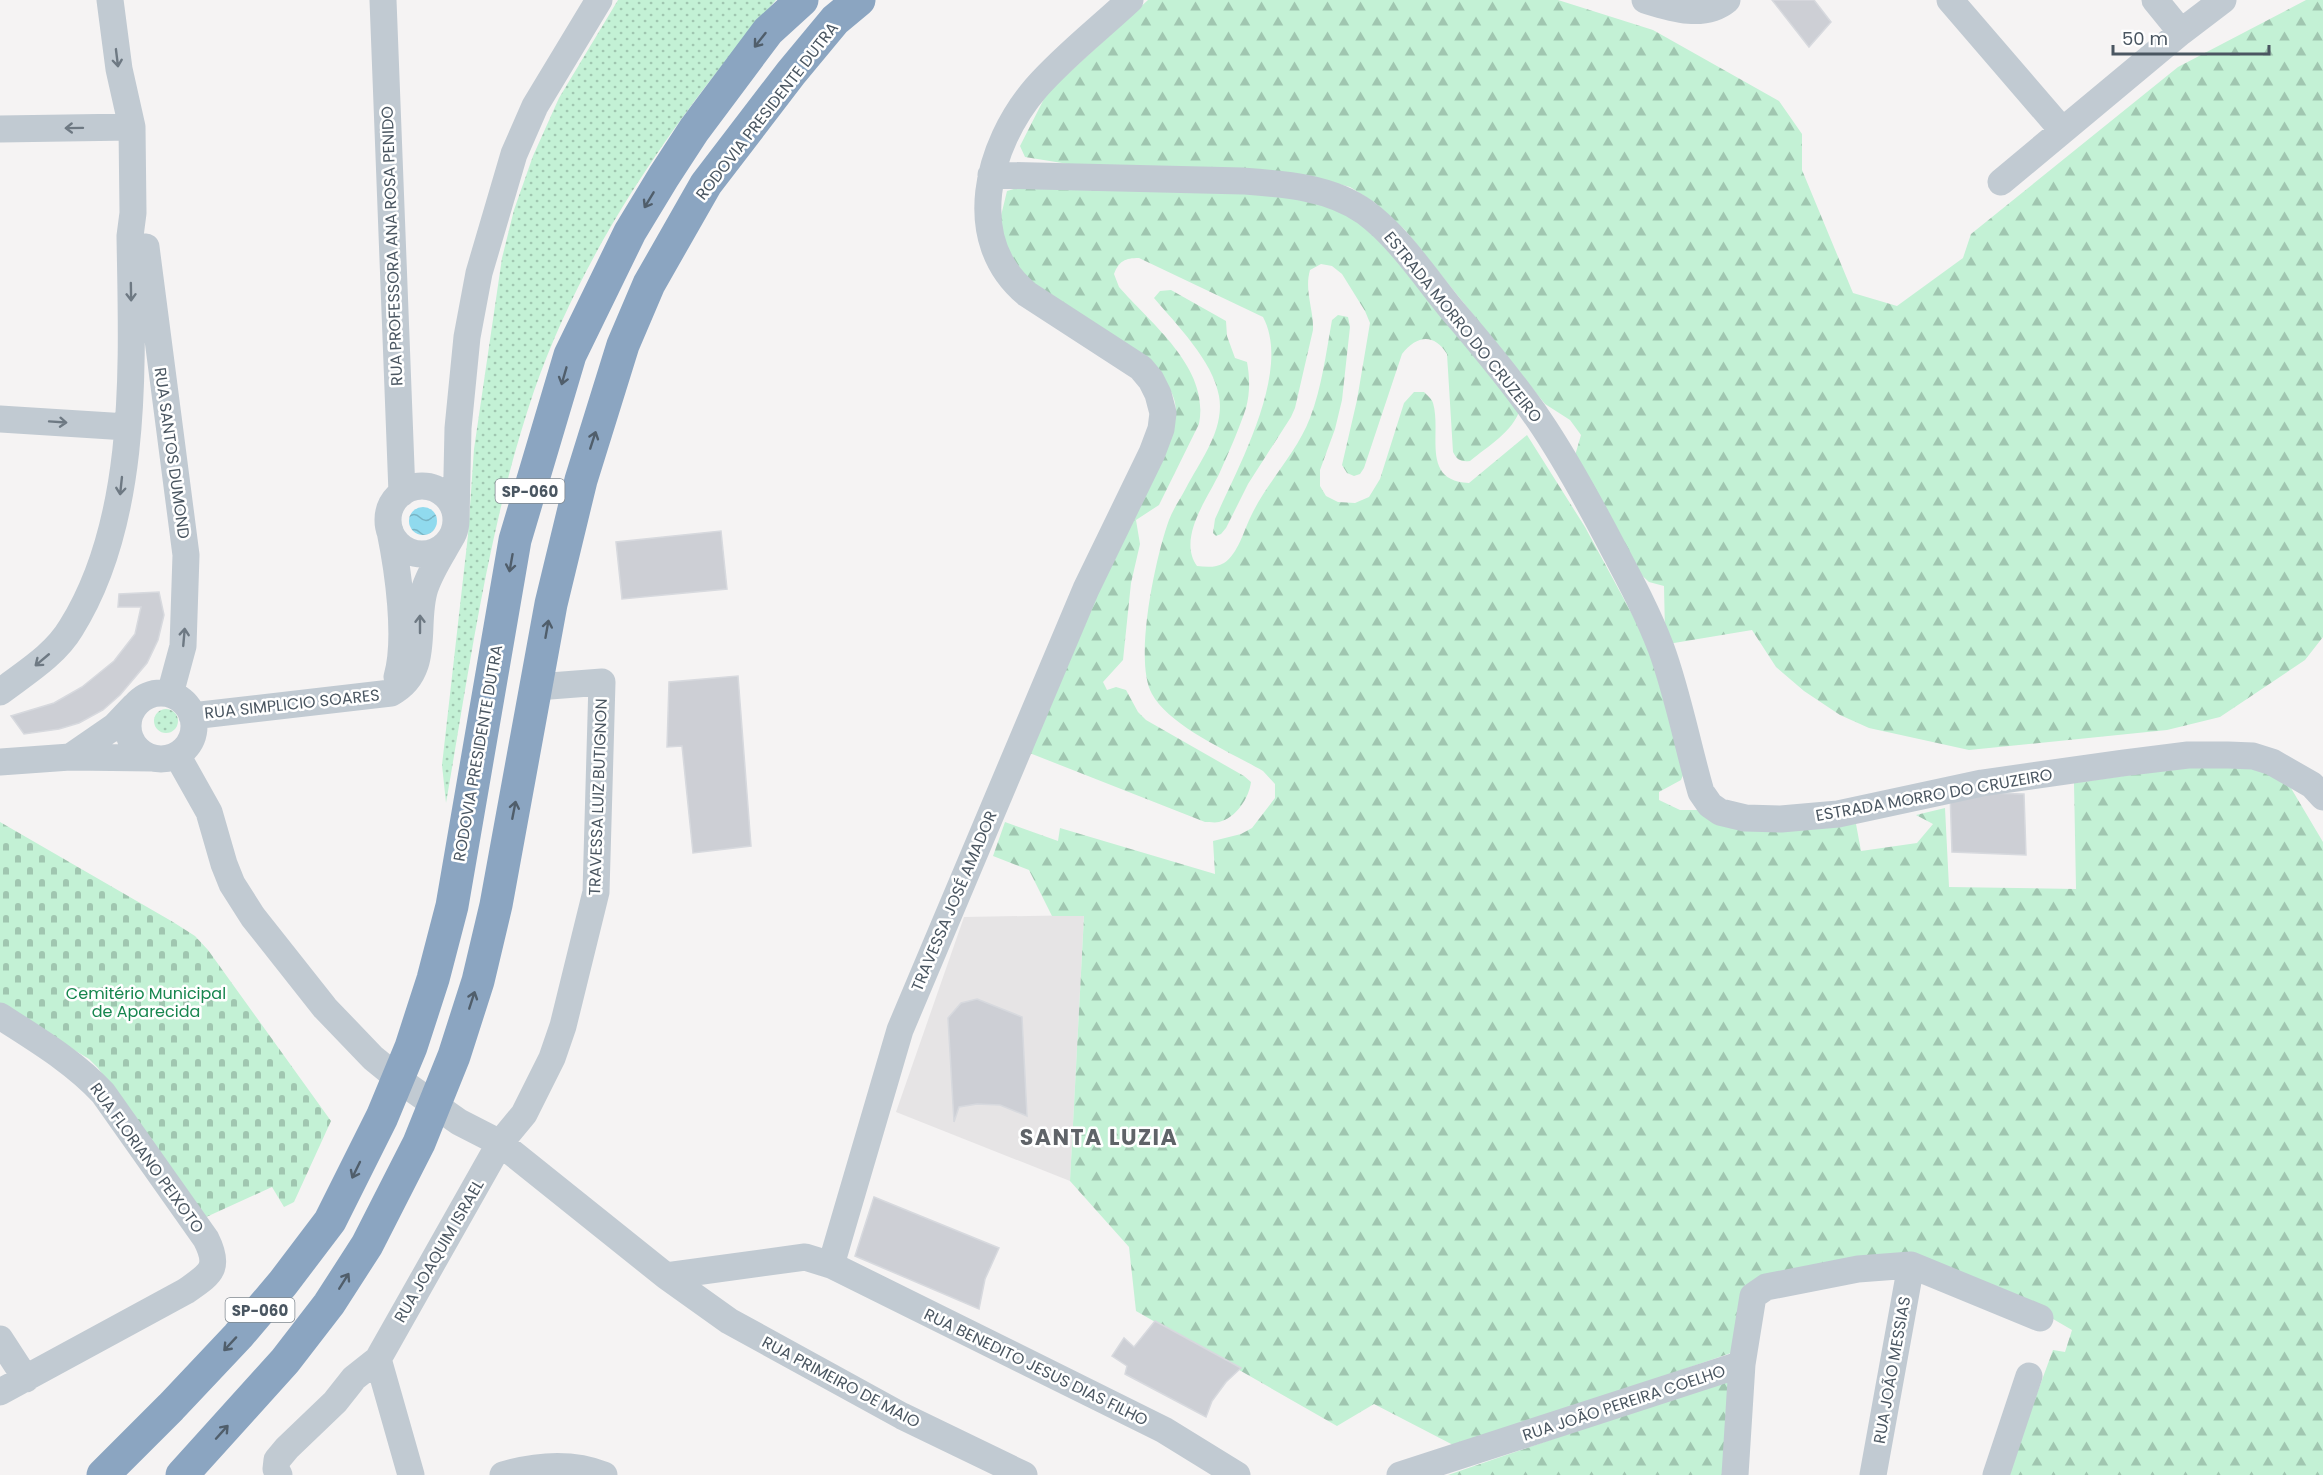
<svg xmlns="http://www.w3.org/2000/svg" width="2323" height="1475" viewBox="0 0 2323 1475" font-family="Poppins,sans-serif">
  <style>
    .education { fill: #e6e4e5 }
    .grass { fill: url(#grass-dots) }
    .forest { fill: url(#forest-firs) }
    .cemetery { fill: url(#cemetery-stones) }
    .water { fill: url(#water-waves) }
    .building { fill: #cdcfd5; stroke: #d7d9de; stroke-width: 1.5 }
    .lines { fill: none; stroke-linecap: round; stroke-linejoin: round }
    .minor { stroke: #c1cad2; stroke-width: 27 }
    .highway { stroke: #8ba5c1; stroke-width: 33 }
    .oneway { stroke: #505e6b }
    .oneway2 { stroke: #6e7983 }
    .labels { text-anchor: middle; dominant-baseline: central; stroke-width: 5; stroke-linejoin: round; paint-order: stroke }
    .shield { fill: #fff; stroke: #808990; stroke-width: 1.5 }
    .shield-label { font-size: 15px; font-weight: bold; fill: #4a5661 }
    .street-label { font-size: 16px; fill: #4a5661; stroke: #fff }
    .park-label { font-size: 16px; fill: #17864f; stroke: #fff }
    .district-label { font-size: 22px; font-weight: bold; letter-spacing: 1.5px; fill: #5f6368; stroke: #fff }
  </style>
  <defs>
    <pattern id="grass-dots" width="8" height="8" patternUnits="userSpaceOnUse" patternTransform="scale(1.5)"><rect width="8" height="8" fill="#c3f1d5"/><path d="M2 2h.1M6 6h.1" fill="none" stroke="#a0c6b0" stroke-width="1.8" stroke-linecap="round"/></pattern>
    <pattern id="forest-firs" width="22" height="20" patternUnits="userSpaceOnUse" patternTransform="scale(1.5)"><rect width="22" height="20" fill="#c3f1d5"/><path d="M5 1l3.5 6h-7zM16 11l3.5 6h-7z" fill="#a0c6b0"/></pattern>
    <pattern id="cemetery-stones" width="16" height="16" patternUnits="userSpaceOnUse" patternTransform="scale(1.5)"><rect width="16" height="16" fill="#c3f1d5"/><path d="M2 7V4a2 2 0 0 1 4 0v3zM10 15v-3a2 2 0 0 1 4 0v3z" fill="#a0c6b0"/></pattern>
    <pattern id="water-waves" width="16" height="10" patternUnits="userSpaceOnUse" patternTransform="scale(1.5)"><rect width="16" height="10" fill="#90daee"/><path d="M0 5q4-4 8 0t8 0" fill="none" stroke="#78b4c4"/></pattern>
  </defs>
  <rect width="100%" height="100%" fill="#f5f3f3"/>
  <path class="education" d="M 1084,915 L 1070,1181 L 896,1112 L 964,917 Z"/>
  <path class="grass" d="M 618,0 L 776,0 C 677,115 584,247 534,391 C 489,523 470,665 446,803 L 442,765 L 468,535 L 474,449 L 502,258 L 514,210 L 533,156 L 559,98 Z
    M154 721a12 12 0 1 1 24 0a12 12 0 1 1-24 0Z"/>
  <path class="forest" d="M 1148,0 L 1558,0 L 1653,30 L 1779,101 L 1802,134 L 1802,170 L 1853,293 L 1897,306 L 1963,258 L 1971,234 L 2178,67 L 2306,0 L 2323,0 L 2323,637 L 2305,660 L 2220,717 L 2167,730 L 1969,750 L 1869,728 L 1840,715 L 1804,691 L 1776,667 L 1752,630 L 1668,644 L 1665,633 L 1664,586 L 1649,582 L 1635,569 L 1574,459 L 1581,435 L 1570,420 L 1545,404 L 1405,230 L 1374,202 L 1350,187 L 1312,177 L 1093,168 L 1025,157 L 1020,146 L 1047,93 Z
    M 1024,186 L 1274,193 L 1330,205 L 1370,227 L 1520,409 C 1513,432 1488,446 1470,461 C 1461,462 1457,460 1453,452 L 1447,354 C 1434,333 1417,335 1402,354 L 1364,468 L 1360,474 L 1354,476 L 1347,473 L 1342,465 L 1357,400 L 1370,323 L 1365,311 L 1342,274 L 1332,266 L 1321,264 L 1310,270 C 1304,291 1314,310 1313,330 L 1295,408 L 1291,417 L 1248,484 L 1226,528 L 1221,534 L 1216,536 L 1213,533 L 1215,519 C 1238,467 1292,371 1263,317 L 1139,258 C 1125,258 1119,261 1114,274 L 1119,287 C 1152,325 1210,368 1199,424 L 1159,505 L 1136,520 L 1140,544 L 1131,583 L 1123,660 L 1103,682 L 1107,690 L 1116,687 L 1126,690 L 1138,712 L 1146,720 L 1244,776 L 1251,782 C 1249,798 1236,818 1219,822 C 1215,823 1209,822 1205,822 L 1027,752 L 1174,423 C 1178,407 1175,398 1167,384 L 1038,291 L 1011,260 L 999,224 L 1007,191 Z
    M 1171,290 L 1226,321 L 1227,336 L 1235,358 L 1247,362 C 1250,378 1250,393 1246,408 C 1239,429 1229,452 1220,472 C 1208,498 1177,538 1197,566 C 1206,567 1216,568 1224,563 C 1238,554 1244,530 1251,516 C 1267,482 1296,454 1310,418 C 1322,387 1326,353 1332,320 L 1338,315 L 1348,317 L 1350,327 L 1342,400 L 1335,429 L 1320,470 L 1320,486 L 1326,496 L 1338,502 L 1355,503 L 1369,497 L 1380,479 L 1404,403 L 1414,392 L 1424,392 C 1427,395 1432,399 1433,403 C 1442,433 1420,481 1469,483 L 1527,435 L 1585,527 L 1646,640 L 1685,770 L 1681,780 L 1659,792 L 1659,800 L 1680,810 L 1701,810 L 1777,829 L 1856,824 L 1861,851 L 1917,843 L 1933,824 L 1916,815 L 1945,808 L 1949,887 L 2076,889 L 2074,783 L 2172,769 L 2248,763 L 2285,778 L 2323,842 L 2323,1475 L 2007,1475 L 2053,1350 L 2065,1352 L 2072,1330 L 2000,1288 L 1926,1261 L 1757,1282 L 1734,1352 L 1457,1447 L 1374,1404 L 1337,1426 L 1136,1311 L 1129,1247 L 1070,1181 L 1084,916 L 1052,916 L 1029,870 L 993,856 L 1005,822 L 1058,841 L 1060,828 L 1215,874 L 1213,841 L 1241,834 L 1252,828 L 1275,798 L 1275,784 L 1263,771 C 1232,753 1169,726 1152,694 C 1133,661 1156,555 1169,520 C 1173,509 1181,498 1186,488 C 1201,460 1225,429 1219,396 C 1213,361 1176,324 1154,298 L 1160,291 Z
    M 1731,1378 L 1722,1475 L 1448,1475 Z"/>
  <path class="cemetery" d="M 0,822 L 173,922 L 195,936 L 208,950 L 331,1121 L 294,1202 L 284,1207 L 272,1187 L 204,1218 L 98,1068 L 89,1059 L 0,1005 Z"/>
  <path class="water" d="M409 521a14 14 0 1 1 28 0a14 14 0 1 1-28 0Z"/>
  <path class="building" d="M 1772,0 L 1814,0 L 1831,22 L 1809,47 Z
    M 721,531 L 727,589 L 622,599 L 616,542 Z
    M 159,592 L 164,615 L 158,640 L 147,663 L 120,695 L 103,710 L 79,723 L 59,729 L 24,734 L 11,716 L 54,703 L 82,687 L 114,661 L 135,634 L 141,607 L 118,607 L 119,594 Z
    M 738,676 L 751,846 L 693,853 L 682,746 L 667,747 L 669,682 Z
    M 1950,792 L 2024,794 L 2026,855 L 1952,852 Z
    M 977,999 L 1022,1017 L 1027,1116 L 1000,1105 L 977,1104 L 959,1107 L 954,1122 L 948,1018 L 961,1003 Z
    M 874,1197 L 999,1248 L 985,1279 L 979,1309 L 855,1256 Z
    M 1155,1321 L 1241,1368 L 1226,1382 L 1212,1401 L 1206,1417 L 1125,1374 L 1127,1366 L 1112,1356 L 1124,1338 L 1134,1347 Z"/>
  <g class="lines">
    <path class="minor" d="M 383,0 L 402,493
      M 1645,0 C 1671,8 1704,19 1727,0
      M 1950,0 L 2062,130
      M 2155,0 L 2181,32
      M 0,129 L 132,127
      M 991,175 L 1243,181 C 1284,184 1330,187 1365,212 C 1399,237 1425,277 1452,310 C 1482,345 1513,382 1539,420 C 1567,461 1591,506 1614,550 C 1631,582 1648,614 1661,648 C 1678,694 1687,744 1701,792 L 1710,805 L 1720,812 L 1745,818 L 1781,819 L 1838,814 L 1982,783 L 2123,763 L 2188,755 L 2228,755 L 2253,756 L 2272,762 L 2312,785 L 2323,797
      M 2001,182 L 2181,32 L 2223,0
      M 146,247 L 186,555 L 183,646 L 170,694
      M 0,419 L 127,427
      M388 520a34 34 0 1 1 68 0a34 34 0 1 1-68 0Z
      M 456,521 L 458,428 L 467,337 L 479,273 L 514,154 L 535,106 L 599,0
      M 390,531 C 398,570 408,639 397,677
      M 0,692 C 25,673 55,655 71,628 C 140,518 132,361 130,236 L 133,213 L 132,127 L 119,69 L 110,0
      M128 726a33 33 0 1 1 66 0a33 33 0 1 1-66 0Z
      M 192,716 L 391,693 C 432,671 413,624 425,588 C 431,570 442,554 451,538
      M 177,755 L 209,812 L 224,864 L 232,884 L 253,917 L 325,1008 L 373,1058 L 405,1084 L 459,1122 L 500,1143 L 666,1276 L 729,1321 L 902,1416 L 1024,1475
      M 70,757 L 115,726 L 134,706
      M 0,762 L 70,757 L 153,758
      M 0,1016 C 37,1040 73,1061 103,1093 L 206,1239 C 221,1269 210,1274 186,1291 L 0,1392
      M 831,1265 L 900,1030 L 1086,589 L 1152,453 L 1161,429 L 1163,413 L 1158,394 L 1151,380 L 1141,368 L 1027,294 C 962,240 987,145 1036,88 C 1064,56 1099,29 1130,0
      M 666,1276 L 805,1257 L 831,1265 L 1164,1430 L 1237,1475
      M 0,1339 L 26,1379
      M 378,1359 L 411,1475
      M 279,1475 L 276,1469 L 277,1460 L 287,1448 L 335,1402 L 354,1378 L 378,1359 L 500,1143 L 524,1114 L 552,1058 L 563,1026 L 596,892 L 602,682 L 537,687
      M 503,1475 C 537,1465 571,1462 604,1475
      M 1400,1475 L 1742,1364
      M 1735,1475 L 1742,1364 L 1753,1296 L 1766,1287 L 1858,1269 L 1911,1265 L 2040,1318
      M 1873,1475 L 1911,1265
      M 1996,1475 L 2029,1376"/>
    <path class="highway" d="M 103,1475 L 171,1407 L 238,1336 L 283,1283 L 330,1221 L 382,1117 L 411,1047 L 433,979 L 452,906 L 515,540 L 570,355 L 630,232 L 664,176 L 694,130 L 768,31 L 802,0
      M 182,1475 L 285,1361 L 329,1304 L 367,1245 L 419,1143 L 454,1056 L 478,981 L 496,905 L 551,604 L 581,480 L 623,345 L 649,284 L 706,184 L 791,73 L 835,20 L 859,0"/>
  </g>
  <defs><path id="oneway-shaft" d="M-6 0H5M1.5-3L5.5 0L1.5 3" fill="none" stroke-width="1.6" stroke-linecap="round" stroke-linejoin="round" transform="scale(1.5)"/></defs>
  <g class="oneway">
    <use href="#oneway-shaft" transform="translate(760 40) rotate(128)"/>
    <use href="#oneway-shaft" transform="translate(649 200) rotate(121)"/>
    <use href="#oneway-shaft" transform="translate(564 376) rotate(106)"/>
    <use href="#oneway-shaft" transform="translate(593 440) rotate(-72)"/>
    <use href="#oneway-shaft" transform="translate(511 563) rotate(100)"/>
    <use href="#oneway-shaft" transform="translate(547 629) rotate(-80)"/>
    <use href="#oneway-shaft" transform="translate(514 810) rotate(-79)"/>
    <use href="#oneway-shaft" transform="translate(472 1000) rotate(-72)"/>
    <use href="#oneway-shaft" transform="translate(356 1170) rotate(116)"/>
    <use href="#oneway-shaft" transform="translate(344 1281) rotate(-58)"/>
    <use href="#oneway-shaft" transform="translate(230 1344) rotate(133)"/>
    <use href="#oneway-shaft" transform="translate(222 1432) rotate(-48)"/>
  </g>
  <g class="oneway2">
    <use href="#oneway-shaft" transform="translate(117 58) rotate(83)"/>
    <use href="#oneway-shaft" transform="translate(74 128) rotate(179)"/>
    <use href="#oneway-shaft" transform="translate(131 292) rotate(89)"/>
    <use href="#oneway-shaft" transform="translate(58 422) rotate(4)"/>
    <use href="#oneway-shaft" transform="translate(121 486) rotate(96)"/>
    <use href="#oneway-shaft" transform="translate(420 624) rotate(-90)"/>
    <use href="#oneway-shaft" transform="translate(184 637) rotate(-85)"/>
    <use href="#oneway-shaft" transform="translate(42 660) rotate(140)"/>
  </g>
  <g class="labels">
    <g class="shield">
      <rect x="495.5" y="479" width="69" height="24" rx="4.5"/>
      <rect x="225.5" y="1298" width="69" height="24" rx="4.5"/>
    </g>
    <g class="shield-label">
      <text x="530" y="491">SP-060</text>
      <text x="260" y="1310">SP-060</text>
    </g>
    <g class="street-label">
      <text transform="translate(767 111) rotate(-52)">RODOVIA PRESIDENTE DUTRA</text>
      <text transform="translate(392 246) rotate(-92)">RUA PROFESSORA ANA ROSA PENIDO</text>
      <text transform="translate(1463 327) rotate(51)">ESTRADA MORRO DO CRUZEIRO</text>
      <text transform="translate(172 453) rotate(82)">RUA SANTOS DUMOND</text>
      <text transform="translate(292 704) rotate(-6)">RUA SIMPLICIO SOARES</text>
      <text transform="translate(478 753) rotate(-80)">RODOVIA PRESIDENTE DUTRA</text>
      <text transform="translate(1934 795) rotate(-10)">ESTRADA MORRO DO CRUZEIRO</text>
      <text transform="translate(598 797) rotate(-88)">TRAVESSA LUIZ BUTIGNON</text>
      <text transform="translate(954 901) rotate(-67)">TRAVESSA JOSÉ AMADOR</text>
      <text transform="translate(147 1158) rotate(54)">RUA FLORIANO PEIXOTO</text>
      <text transform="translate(439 1251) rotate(-60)">RUA JOAQUIM ISRAEL</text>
      <text transform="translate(1036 1367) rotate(26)">RUA BENEDITO JESUS DIAS FILHO</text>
      <text transform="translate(1892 1370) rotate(-80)">RUA JOÃO MESSIAS</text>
      <text transform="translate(841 1382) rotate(28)">RUA PRIMEIRO DE MAIO</text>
      <text transform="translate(1624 1403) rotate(-18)">RUA JOÃO PEREIRA COELHO</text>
    </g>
    <g class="park-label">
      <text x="146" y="993">Cemitério Municipal<tspan x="146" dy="18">de Aparecida</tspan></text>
    </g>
    <g class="district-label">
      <text x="1099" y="1137">SANTA LUZIA</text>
    </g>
  </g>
  <path d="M2113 45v9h156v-9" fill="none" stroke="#4a5661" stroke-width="3"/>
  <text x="2122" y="45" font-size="18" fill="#4a5661" stroke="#ffffff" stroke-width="4.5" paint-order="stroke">50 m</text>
</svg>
